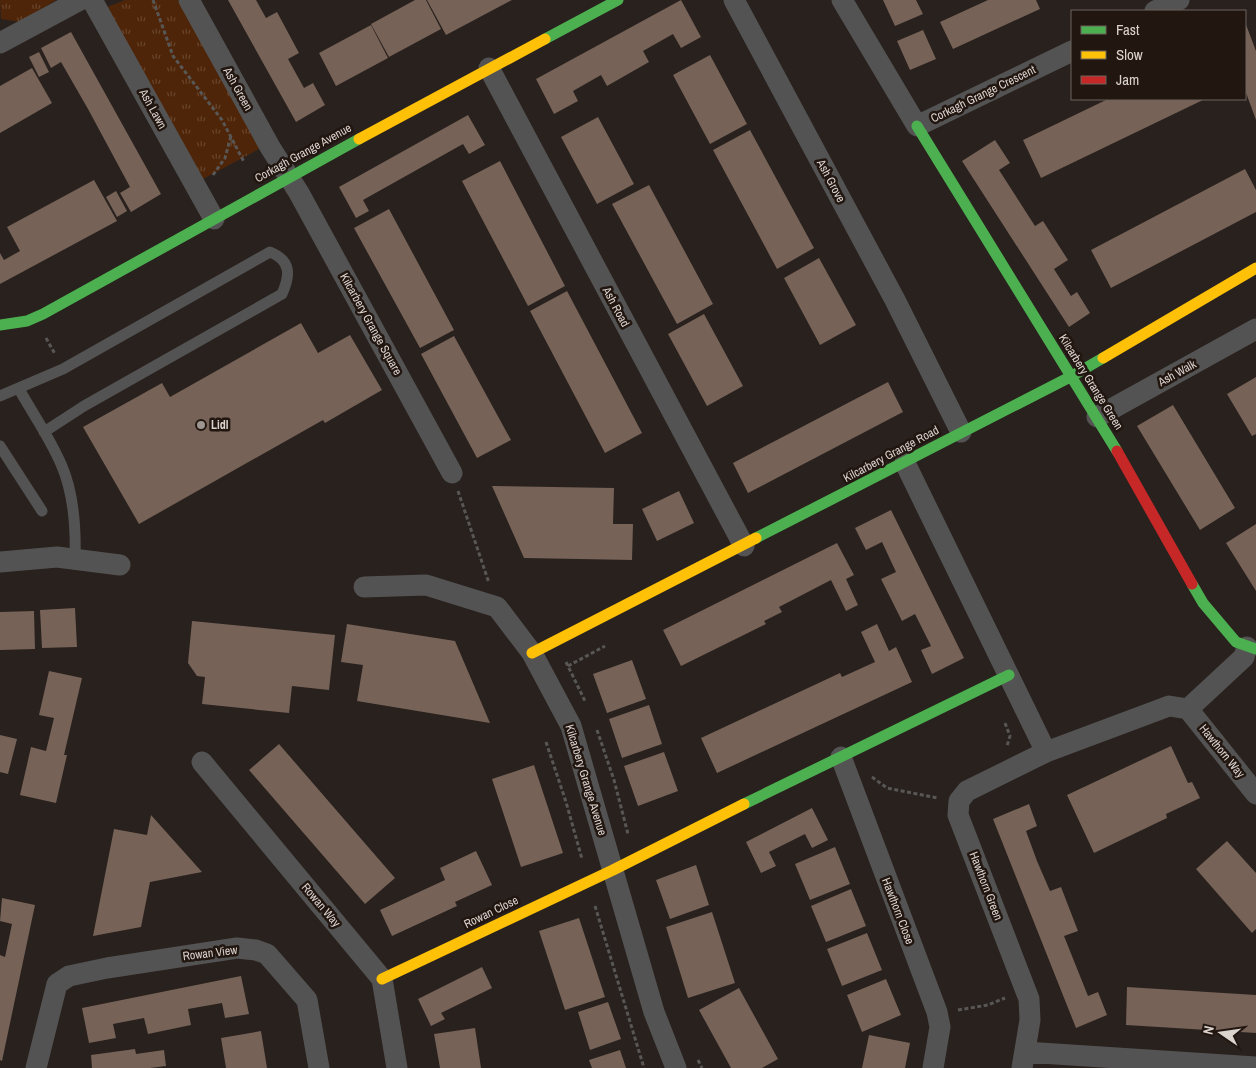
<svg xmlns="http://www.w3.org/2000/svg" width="1256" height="1068" viewBox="0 0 1256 1068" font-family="'Archivo Narrow',sans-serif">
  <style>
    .grass { fill: url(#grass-tufts) }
    .building { fill: #766257 }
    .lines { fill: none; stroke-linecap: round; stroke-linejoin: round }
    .path { stroke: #585756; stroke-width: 3; stroke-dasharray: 4 2.5; stroke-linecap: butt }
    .lane { stroke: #545353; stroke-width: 11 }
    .street { stroke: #545353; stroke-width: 21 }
    .fast { stroke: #4caf50; stroke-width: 11 }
    .slow { stroke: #ffc107; stroke-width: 11 }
    .jam { stroke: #c62828; stroke-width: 11 }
    .poi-dot { fill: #9c9590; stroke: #221610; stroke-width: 2 }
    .labels { text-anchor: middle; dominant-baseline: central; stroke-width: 5; stroke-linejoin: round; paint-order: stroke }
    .street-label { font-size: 12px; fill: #dbd3ce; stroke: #221610 }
    .poi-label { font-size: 12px; font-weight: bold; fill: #dbd3ce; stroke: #221610; text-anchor: start }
  </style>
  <defs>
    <pattern id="grass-tufts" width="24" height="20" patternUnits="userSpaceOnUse" patternTransform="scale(1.25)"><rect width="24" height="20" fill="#4e2508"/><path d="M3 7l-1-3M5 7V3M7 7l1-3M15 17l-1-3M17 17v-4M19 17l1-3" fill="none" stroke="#67442b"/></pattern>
  </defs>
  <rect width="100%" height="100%" fill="#28211d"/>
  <path class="grass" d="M 0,0 L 56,0 L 20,22 L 1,19 Z
    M 125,0 L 178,0 L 261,148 L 203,179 L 107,7 Z"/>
  <path class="building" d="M 228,0 L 256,0 L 266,18 L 277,12 L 299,53 L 288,59 L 304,88 L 313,83 L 325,105 L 296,122 Z
    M 415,0 L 426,0 L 441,29 L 389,57 L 371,24 Z
    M 427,0 L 512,0 L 446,35 Z
    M 681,0 L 701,37 L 681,48 L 673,34 L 643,51 L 649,62 L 607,86 L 601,75 L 573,91 L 578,101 L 554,114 L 536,79 Z
    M 883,0 L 916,0 L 923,14 L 895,26 Z
    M 988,0 L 1036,0 L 1040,9 L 953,49 L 940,22 Z
    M 1245,22 L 1256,51 L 1256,120 L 1245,90 Z
    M 371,25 L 388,58 L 336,86 L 319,53 Z
    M 923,30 L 936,59 L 910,70 L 897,41 Z
    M 71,32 L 161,194 L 131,212 L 120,193 L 130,187 L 88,109 L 61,62 L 51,68 L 41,48 Z
    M 39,52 L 49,72 L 39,77 L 29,57 Z
    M 710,55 L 747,124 L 710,144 L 673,75 Z
    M 32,68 L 52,103 L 0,133 L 0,86 Z
    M 1108,99 L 1205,99 L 1041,178 L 1023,140 Z
    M 468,115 L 485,145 L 469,154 L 463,144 L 363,200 L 369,211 L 356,218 L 339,187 Z
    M 598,117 L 634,184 L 597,204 L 561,137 Z
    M 750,130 L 814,248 L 777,269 L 713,150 Z
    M 995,140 L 1010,163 L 999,170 L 1035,226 L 1043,221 L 1068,260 L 1054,269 L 1071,296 L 1077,292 L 1090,313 L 1069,327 L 962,161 Z
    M 500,161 L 565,286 L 528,306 L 462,181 Z
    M 1245,169 L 1256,190 L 1256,212 L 1111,288 L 1091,250 Z
    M 94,180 L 117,221 L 0,284 L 0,253 L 4,260 L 20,251 L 7,227 Z
    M 649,185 L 713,304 L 677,324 L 612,204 Z
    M 116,191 L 127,211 L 117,217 L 106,197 Z
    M 389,209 L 454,330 L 420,348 L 354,228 Z
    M 819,258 L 856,325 L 820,345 L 784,278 Z
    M 567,291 L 642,433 L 605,453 L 530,311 Z
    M 704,314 L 743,386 L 707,406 L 668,334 Z
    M 301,323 L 318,353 L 350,335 L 382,390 L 325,423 L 323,420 L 139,524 L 83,427 L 162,383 L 170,397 Z
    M 454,336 L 511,440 L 477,458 L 421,354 Z
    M 1256,377 L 1256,434 L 1252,436 L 1227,394 Z
    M 888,382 L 903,412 L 748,493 L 733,463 Z
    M 1173,405 L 1235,508 L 1200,530 L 1137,426 Z
    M 492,486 L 614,488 L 613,524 L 633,524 L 632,560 L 524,558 Z
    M 679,491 L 694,523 L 657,541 L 642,509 Z
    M 891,510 L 964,658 L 932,674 L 921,650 L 931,646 L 915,614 L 902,621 L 881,579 L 896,572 L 882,542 L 866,550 L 855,528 Z
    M 1256,524 L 1256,591 L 1226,543 Z
    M 837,543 L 854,575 L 846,579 L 858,605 L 846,611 L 831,580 L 779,607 L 782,612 L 764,621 L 766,624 L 681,666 L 663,630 Z
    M 75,608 L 77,647 L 42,648 L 40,610 Z
    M 34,611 L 35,649 L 0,650 L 0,612 Z
    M 192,621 L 335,635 L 329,690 L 292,686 L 289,713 L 202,704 L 205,677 L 197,676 L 188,663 Z
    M 347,624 L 455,641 L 490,723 L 357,701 L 363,665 L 341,662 Z
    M 877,624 L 889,651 L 896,647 L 912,682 L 717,773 L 701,738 L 840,673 L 842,677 L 875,662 L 861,632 Z
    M 632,660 L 646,699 L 607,713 L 593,674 Z
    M 49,671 L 82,678 L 64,755 L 67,755 L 56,803 L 20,795 L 31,747 L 46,751 L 54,718 L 39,715 Z
    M 649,705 L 662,744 L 622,758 L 609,719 Z
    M 0,735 L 17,739 L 8,774 L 0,772 Z
    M 279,744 L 395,878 L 365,904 L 249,770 Z
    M 1171,746 L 1188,783 L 1192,782 L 1200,798 L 1166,814 L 1167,818 L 1094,853 L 1067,795 Z
    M 664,752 L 678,791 L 638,806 L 624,766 Z
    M 534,765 L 563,853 L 521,867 L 492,779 Z
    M 1029,804 L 1037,826 L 1026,831 L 1037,861 L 1050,891 L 1061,887 L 1078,931 L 1064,936 L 1088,996 L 1098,992 L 1107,1015 L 1076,1028 L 993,819 Z
    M 812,808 L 828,840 L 812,848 L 805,834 L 769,852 L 776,866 L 761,873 L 746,842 Z
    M 151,815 L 202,872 L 150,882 L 141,927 L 93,936 L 114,829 L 147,835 Z
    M 1227,841 L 1256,873 L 1256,929 L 1252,933 L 1196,869 Z
    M 835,847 L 850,884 L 810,900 L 795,864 Z
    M 476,851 L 492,885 L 455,902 L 457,906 L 392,936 L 380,910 L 445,880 L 440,868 Z
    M 696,865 L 709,905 L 670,919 L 656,880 Z
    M 851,889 L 866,926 L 826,942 L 811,906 Z
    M 2,898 L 35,905 L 2,1061 L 0,1060 L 0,955 L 5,957 L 12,924 L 0,921 Z
    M 712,912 L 735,983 L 688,998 L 666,927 Z
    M 579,918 L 605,997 L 565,1010 L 539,931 Z
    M 867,933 L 882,970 L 842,986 L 827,949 Z
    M 482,967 L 492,988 L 441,1013 L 445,1019 L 431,1026 L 418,999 Z
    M 241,976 L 249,1014 L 225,1018 L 222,1003 L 188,1009 L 191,1025 L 148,1034 L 144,1018 L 113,1024 L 116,1038 L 89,1043 L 82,1008 Z
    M 886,979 L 901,1015 L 862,1032 L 847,995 Z
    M 1127,987 L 1256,995 L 1256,1033 L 1126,1025 Z
    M 739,988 L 778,1059 L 762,1068 L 731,1068 L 699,1010 Z
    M 608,1002 L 621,1039 L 590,1050 L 578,1012 Z
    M 475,1028 L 481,1068 L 440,1068 L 434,1034 Z
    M 261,1031 L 267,1068 L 226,1068 L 221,1038 Z
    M 869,1035 L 910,1043 L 905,1068 L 862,1068 Z
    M 135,1049 L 136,1054 L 164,1050 L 166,1066 L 150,1068 L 92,1068 L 91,1055 Z
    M 620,1050 L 626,1068 L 592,1068 L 589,1060 Z"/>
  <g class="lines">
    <path class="path" d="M 153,0 L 173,56 L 222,120 L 244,162
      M 213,175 L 225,158 L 231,136
      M 46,338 L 55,354
      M 458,491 L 489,583
      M 566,662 L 585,701
      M 568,666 L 605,646
      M 1005,723 L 1010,736 L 1007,746
      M 597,730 L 614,780 L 628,834
      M 546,742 L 566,802 L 582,859
      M 872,777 L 887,788 L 938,798
      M 595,906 L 644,1068
      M 958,1010 L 988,1005 L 1005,998
      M 698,1060 L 702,1068"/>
    <path class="lane" d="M 19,389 C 33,414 50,438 61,464 C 74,493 76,528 75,559
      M 0,396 L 63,369 L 270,252 C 292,261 290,276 282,294 L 84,406 L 44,432
      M 0,446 L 42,511"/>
    <path class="street" d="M 92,0 L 214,219
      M 189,0 L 270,147 L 299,193 L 452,473
      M 734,0 L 895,300 L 961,432
      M 842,0 L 917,126 L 1072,51
      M 1155,11 L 1179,0
      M 0,43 L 80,0
      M 489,68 L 744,546
      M 1097,417 L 1256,329
      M 905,463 L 1046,752
      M 0,562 L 57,557 L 120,565
      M 364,587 L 426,585 L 497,607 L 532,653 L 571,726 L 654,1012 L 676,1068
      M 1188,709 L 1256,794
      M 1188,709 L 1244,657 L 1247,647
      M 841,757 L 937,1012 L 940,1027 L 933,1068
      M 202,762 L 382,979 L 397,1068
      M 1025,1052 L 1256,1067
      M 36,1068 L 57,984 L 69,976 L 107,968 L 237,948 L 256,950 L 267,954 L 307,1000 L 319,1068
      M 1022,1068 L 1030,1020 L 1029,999 L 958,815 L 959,801 L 967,791 L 1046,752 L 1169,706 L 1188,709"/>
    <path class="fast" d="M 545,39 L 618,0
      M 917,126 L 1117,451
      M 0,325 L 27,321 L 43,314 L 359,139
      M 756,538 L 1072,376 L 1103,358
      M 1192,584 L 1203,603 L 1236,642 L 1256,649
      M 744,804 L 1009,675"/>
    <path class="slow" d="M 359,139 L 545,39
      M 1103,358 L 1256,268
      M 532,653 L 756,538
      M 382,979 L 613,870 L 744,804"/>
    <path class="jam" d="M 1117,451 L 1192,584"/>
  </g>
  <circle class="poi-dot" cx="201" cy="425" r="5"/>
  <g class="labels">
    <g class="street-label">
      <text transform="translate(238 89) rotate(61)">Ash Green</text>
      <text transform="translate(983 94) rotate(-26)">Corkagh Grange Crescent</text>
      <text transform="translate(153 109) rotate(61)">Ash Lawn</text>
      <text transform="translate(303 153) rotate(-29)">Corkagh Grange Avenue</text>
      <text transform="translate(831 181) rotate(62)">Ash Grove</text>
      <text transform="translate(616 307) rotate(62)">Ash Road</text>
      <text transform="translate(371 324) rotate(61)">Kilcarbery Grange Square</text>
      <text transform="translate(1177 373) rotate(-29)">Ash Walk</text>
      <text transform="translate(1091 382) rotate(58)">Kilcarbery Grange Green</text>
      <text transform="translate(891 454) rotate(-28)">Kilcarbery Grange Road</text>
      <text transform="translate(1222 751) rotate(51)">Hawthorn Way</text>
      <text transform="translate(586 780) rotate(73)">Kilcarbery Grange Avenue</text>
      <text transform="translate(986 886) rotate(69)">Hawthorn Green</text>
      <text transform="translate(321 905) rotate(50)">Rowan Way</text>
      <text transform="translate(898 911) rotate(69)">Hawthorn Close</text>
      <text transform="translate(491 912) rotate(-26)">Rowan Close</text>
      <text transform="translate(210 953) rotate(-7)">Rowan View</text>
    </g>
    <g class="poi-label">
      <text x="211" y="425">Lidl</text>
    </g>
  </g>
  <rect x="1071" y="10" width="175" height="90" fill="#221610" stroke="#6c625c"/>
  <rect x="1081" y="26" width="25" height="8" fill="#4caf50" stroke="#6c625c"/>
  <text x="1116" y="35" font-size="15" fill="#dbd3ce">Fast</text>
  <rect x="1081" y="51" width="25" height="8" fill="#ffc107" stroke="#6c625c"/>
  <text x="1116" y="60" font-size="15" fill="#dbd3ce">Slow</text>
  <rect x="1081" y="76" width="25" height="8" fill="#c62828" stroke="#6c625c"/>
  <text x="1116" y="85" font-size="15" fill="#dbd3ce">Jam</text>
  <g transform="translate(1221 1033) rotate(283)" stroke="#221610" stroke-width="4" paint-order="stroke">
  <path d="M0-4L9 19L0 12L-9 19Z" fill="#dbd3ce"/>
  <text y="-8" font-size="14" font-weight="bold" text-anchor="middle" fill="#dbd3ce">N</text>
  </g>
</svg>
